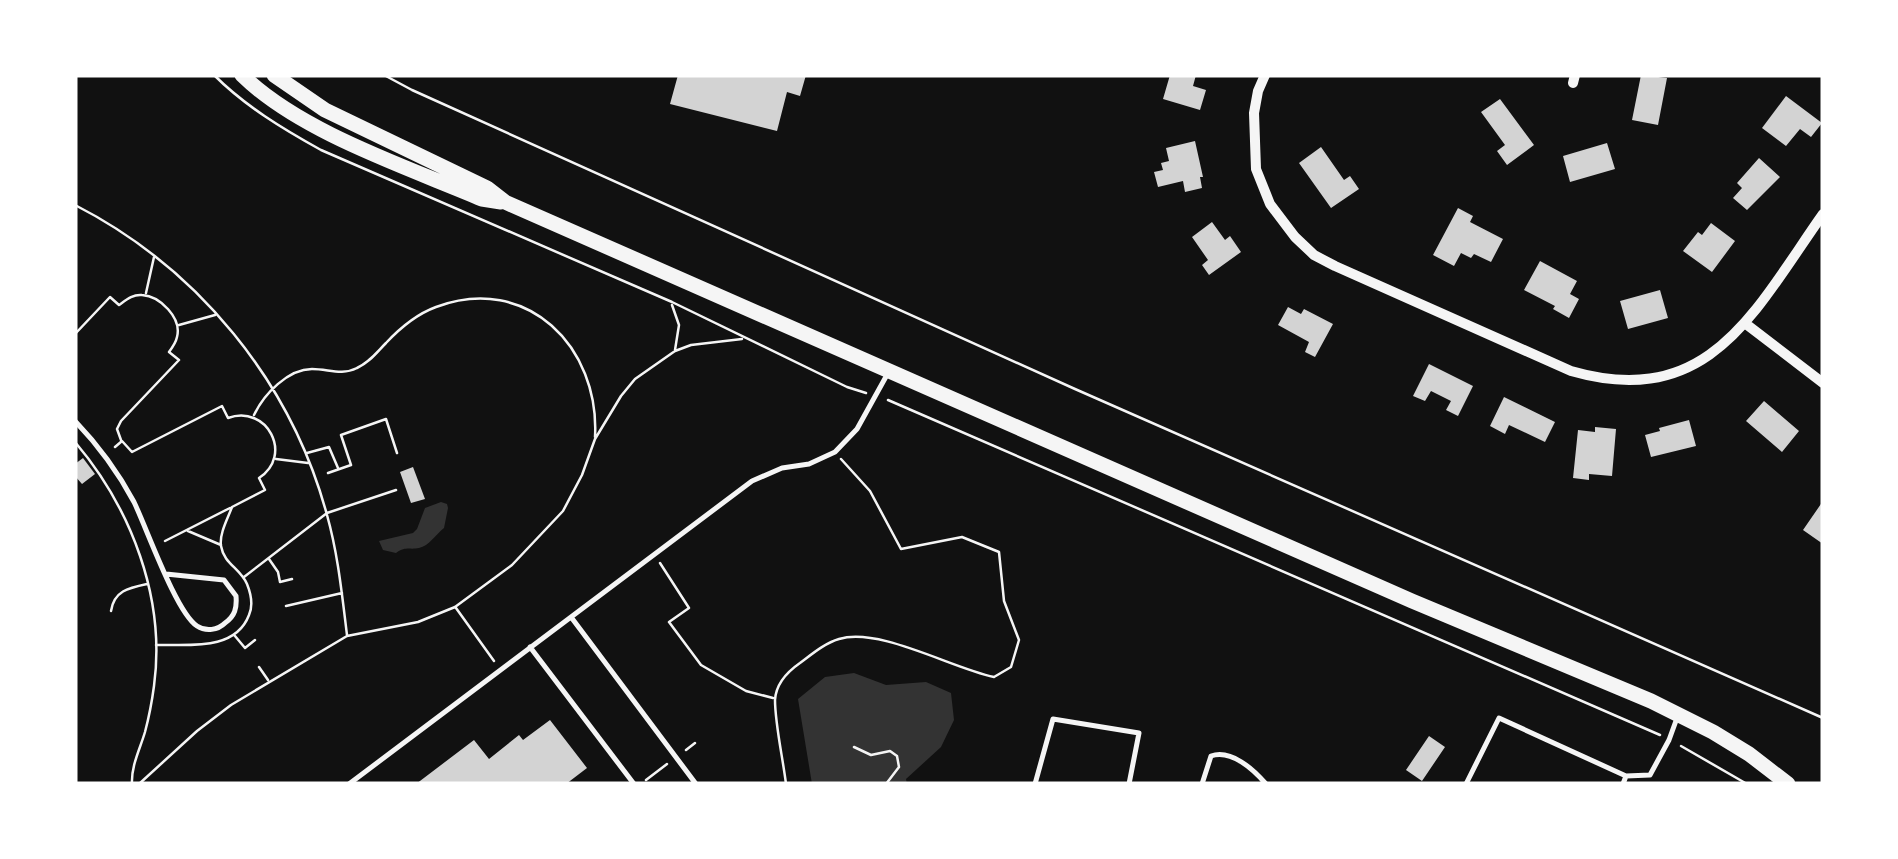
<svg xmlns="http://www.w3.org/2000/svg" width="1898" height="859" viewBox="0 0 1898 859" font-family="Merriweather,serif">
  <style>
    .water { fill: #333 }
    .building { fill: #d3d3d3 }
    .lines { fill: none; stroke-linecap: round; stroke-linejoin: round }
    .path { stroke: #f5f5f5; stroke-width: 2.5 }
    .service { stroke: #f5f5f5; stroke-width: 5 }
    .minor { stroke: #f5f5f5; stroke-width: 10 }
    .secondary { stroke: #f5f5f5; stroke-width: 15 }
  </style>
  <rect width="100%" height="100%" fill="#111"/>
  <path class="water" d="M 441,502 L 447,504 L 448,508 L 444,528 C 436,534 429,546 419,548 C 409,550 406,546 396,553 L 383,550 L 379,541 L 413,533 L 417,529 L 425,508 Z
    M 854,673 L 886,685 L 926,682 L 951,693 L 954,720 L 941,747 L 906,779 L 907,784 L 812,784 L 798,699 L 825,677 Z"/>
  <path class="building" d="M 678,75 L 806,75 L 800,96 L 787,92 L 777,131 L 670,104 Z
    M 1170,75 L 1196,75 L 1193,86 L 1206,90 L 1200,110 L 1163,99 Z
    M 1641,75 L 1667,78 L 1658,125 L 1632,120 Z
    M 1786,96 L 1822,123 L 1811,137 L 1800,129 L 1786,146 L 1762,128 Z
    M 1500,99 L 1534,145 L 1507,165 L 1497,151 L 1505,145 L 1481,112 Z
    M 1195,141 L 1203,177 L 1200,177 L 1202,188 L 1185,192 L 1183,181 L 1158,187 L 1154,172 L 1163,170 L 1161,163 L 1169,161 L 1166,148 Z
    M 1607,143 L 1615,169 L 1570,182 L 1563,156 Z
    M 1321,147 L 1344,180 L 1350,176 L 1359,189 L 1331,208 L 1299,163 Z
    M 1759,158 L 1780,177 L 1747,210 L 1733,198 L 1742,188 L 1737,183 Z
    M 1458,208 L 1473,216 L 1470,222 L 1503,239 L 1491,262 L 1474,254 L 1471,258 L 1461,253 L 1454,266 L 1433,255 Z
    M 1212,222 L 1225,240 L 1230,236 L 1241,252 L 1209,275 L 1202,265 L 1208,260 L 1192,237 Z
    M 1711,223 L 1735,241 L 1712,272 L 1683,251 L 1698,232 L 1702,235 Z
    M 1540,261 L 1577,281 L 1570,294 L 1579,299 L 1569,318 L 1553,309 L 1555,306 L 1524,290 Z
    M 1660,290 L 1668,318 L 1628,329 L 1620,301 Z
    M 1288,307 L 1301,314 L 1304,309 L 1333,324 L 1315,357 L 1305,352 L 1309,342 L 1278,325 Z
    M 1429,364 L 1473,386 L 1458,416 L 1446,410 L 1451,401 L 1431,391 L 1425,401 L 1413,396 Z
    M 1504,397 L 1555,422 L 1545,442 L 1509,425 L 1505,434 L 1490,426 Z
    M 1764,401 L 1799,431 L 1782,452 L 1746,421 Z
    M 1689,420 L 1696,446 L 1651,457 L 1645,435 L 1660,431 L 1659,428 Z
    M 1595,427 L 1616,429 L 1612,476 L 1589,474 L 1589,480 L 1573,478 L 1578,430 L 1595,432 Z
    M 83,458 L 95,474 L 82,484 L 75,476 L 75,464 Z
    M 413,467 L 425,499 L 411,503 L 400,472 Z
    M 1823,501 L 1823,544 L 1803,530 Z
    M 550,720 L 587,768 L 566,784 L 416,784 L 474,740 L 489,759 L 519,735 L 523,740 Z
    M 1429,736 L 1445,747 L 1422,781 L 1406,770 Z"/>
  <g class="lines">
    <path class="path" d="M 214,75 C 245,106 283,129 321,150 L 672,302 L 847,387 L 866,393
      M 384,75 L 412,90 L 1075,389 L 1823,718
      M 75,205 C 198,268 291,382 327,515 C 338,554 342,595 347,635
      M 146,293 L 154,257
      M 672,305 L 679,325 L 675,350
      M 179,325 L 215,315
      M 75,334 L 110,297 L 119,305 C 126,300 133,294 142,295 C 160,296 182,318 177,337 C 176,342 172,348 169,352 L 179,360 L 121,421 L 117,429 L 121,440
      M 888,400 L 1660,735
      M 254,415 C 264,394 288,369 312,369 C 329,369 341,376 357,368 C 370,362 377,352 386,343 C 400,328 417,314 436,307 C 527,273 600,347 595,437
      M 75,442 C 131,508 166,598 154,686 C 152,701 149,717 145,732 C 140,749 131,766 132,784
      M 115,447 L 122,441 L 132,452 L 222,406 L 228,418 C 267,404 294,455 259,478 L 265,490 L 232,507 C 228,518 219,534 221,546 C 224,564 240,568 247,584 C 251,594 253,606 249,615 C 235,652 187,644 156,645
      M 307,453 L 329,447 L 338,468
      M 276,459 L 308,463
      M 328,473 L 351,465 L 341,435 L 386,419 L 397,453
      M 188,531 L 221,545
      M 165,541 L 230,508
      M 269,559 L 278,572 L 280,582 L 292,579
      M 660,563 L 689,608 L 669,622 L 701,665 L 746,691 L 773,698
      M 244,577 L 327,513 L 396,490
      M 286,606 L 342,593
      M 456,608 L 494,661
      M 111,611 C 114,591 128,588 147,584
      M 235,636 L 245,648 L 255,640
      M 259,667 L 268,680
      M 1681,746 L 1747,784
      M 854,747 L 871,755 L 890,751 L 897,756 L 899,767 L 886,784
      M 686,750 L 695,743
      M 646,780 L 667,764
      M 139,784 L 197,731 L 231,705 L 347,636 L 418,622 L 455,607 L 512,565 L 563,511 L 582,475 L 595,439 L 621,396 L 635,379 L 675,351 L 691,345 L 742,339
      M 786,784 C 783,759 775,724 775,700 C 776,683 787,672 800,663 C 812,654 825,643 839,639 C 880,627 951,668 994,677 L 1011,667 L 1019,640 L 1004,601 L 999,552 L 962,537 L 901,549 L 870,491 L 841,459"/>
    <path class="service" d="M 75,421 C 99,446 118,472 134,502 C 147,529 176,612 197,626 C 206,632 218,630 225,623 C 235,616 237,608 236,596 L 224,580 L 166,574
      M 571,617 L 696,784
      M 530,647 L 634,784
      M 1626,776 L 1650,775 L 1669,740 L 1677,718
      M 349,784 L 752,481 L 782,468 L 809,464 L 835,452 L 857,429 L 888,373
      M 1035,784 L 1053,719 L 1139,733 L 1129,784
      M 1202,784 L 1211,756 C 1231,749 1253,769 1266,784
      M 1466,784 L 1499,718 L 1626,776 L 1623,784"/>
    <path class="minor" d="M 1265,75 L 1258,91 L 1254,113 L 1256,169 L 1270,204 L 1295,237 L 1314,255 L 1335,266 L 1571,371 C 1710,411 1755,310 1823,214
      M 1573,83 L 1575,75
      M 1746,324 L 1823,383"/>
    <path class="secondary" d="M 242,75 C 300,132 407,167 482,199 L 501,202
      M 274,75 L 325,110 L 487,188 L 505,202 L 1412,601 L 1651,701 L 1713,732 L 1749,754 L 1788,784"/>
  </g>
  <rect width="1898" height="859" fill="none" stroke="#ffffff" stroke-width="155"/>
</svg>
